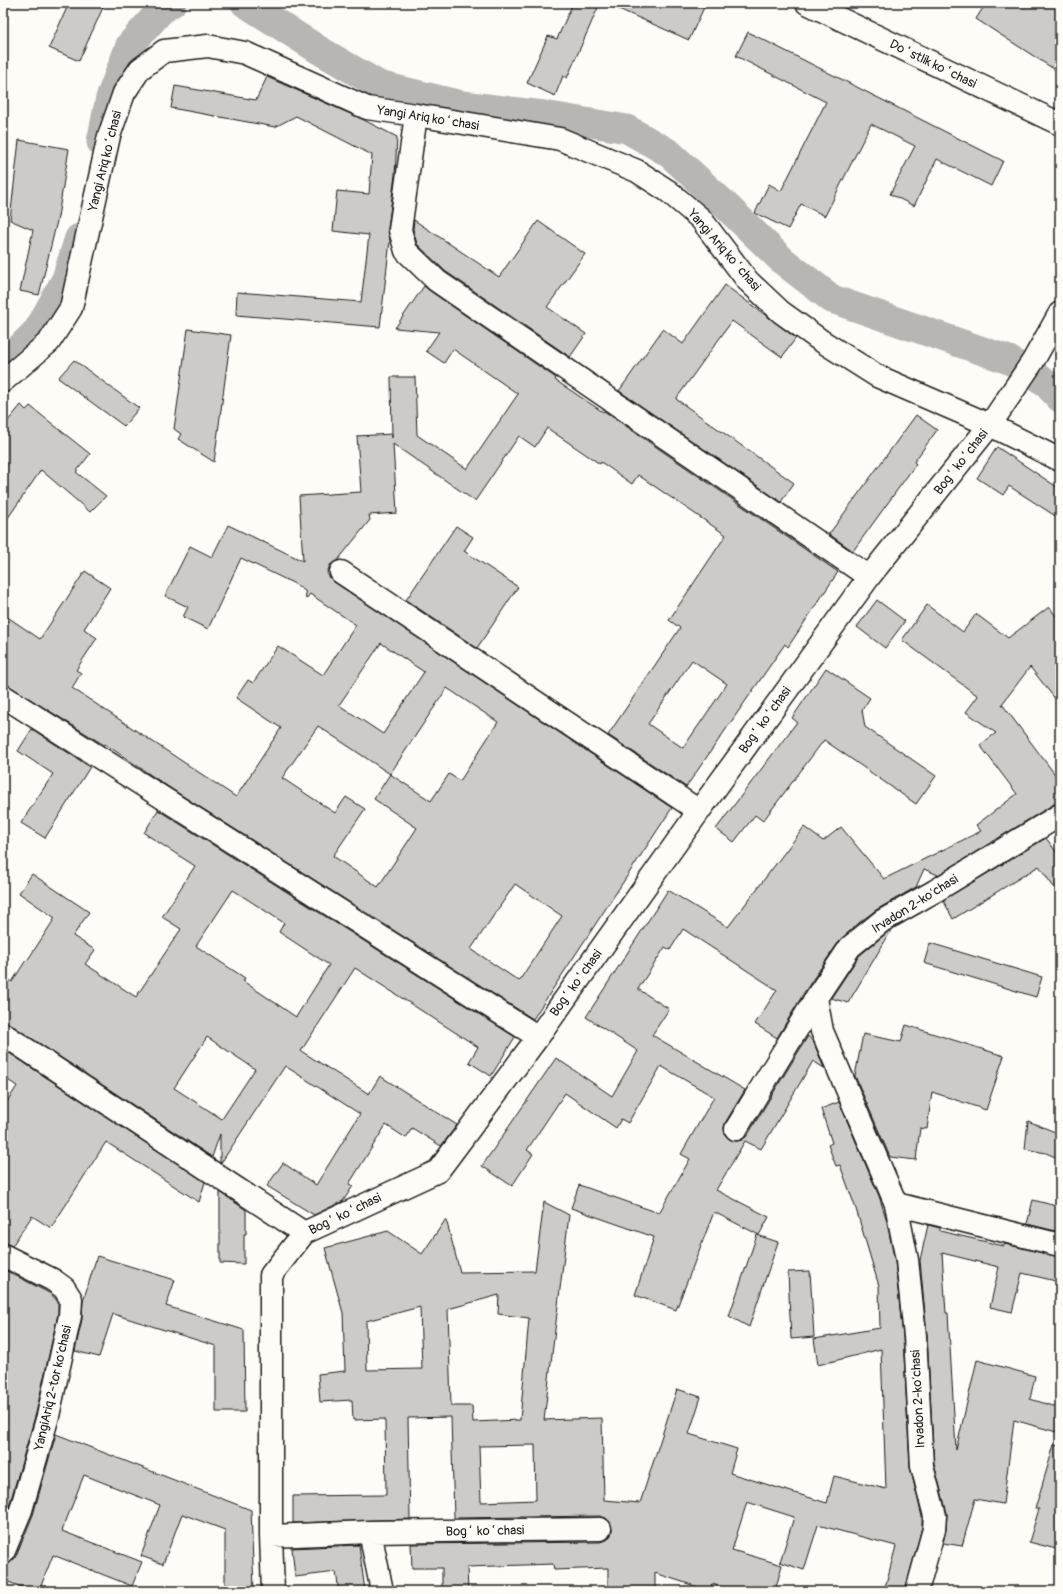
<svg xmlns="http://www.w3.org/2000/svg" width="1063" height="1594" viewBox="0 0 1063 1594" font-family="Pangolin,sans-serif">
  <style>
    .lines { fill: none; stroke-linecap: round; stroke-linejoin: round }
    .canal { stroke: #b7b6b2; stroke-width: 29 }
    .building { fill: #cccbc8; stroke: #1c1c1c; fill-rule: evenodd }
    .minor-casing { stroke: #1c1c1c; stroke-width: 25 }
    .tertiary-casing { stroke: #1c1c1c; stroke-width: 25 }
    .minor { stroke: #fdfcf7; stroke-width: 22 }
    .tertiary { stroke: #fdfcf7; stroke-width: 22 }
    .labels { text-anchor: middle; dominant-baseline: central; stroke-width: 3.5; stroke-linejoin: round; paint-order: stroke }
    .street-label { font-size: 13px; fill: #1c1c1c; stroke: #fdfcf7 }
  </style>
  <rect width="100%" height="100%" fill="#fdfcf7"/>
  <filter id="ink" filterUnits="userSpaceOnUse"><feTurbulence type="fractalNoise" baseFrequency=".025" numOctaves="2"/><feDisplacementMap in="SourceGraphic" scale="8" xChannelSelector="R" yChannelSelector="G"/><feConvolveMatrix kernelMatrix="1 2 1 2 8 2 1 2 1" color-interpolation-filters="sRGB"/></filter>
  <g filter="url(#ink)">
    <g class="lines">
      <path class="canal" d="M 245,3 L 319,50 L 379,85 L 462,105 L 544,115 L 627,129 L 669,153 L 725,205 L 783,261 L 832,299 L 1009,360 L 1045,382 L 1060,398
        M 101,142 L 110,98 L 130,45 L 162,9 L 172,3
        M 3,365 L 38,330 L 66,279 L 79,238"/>
    </g>
    <path class="building" d="M 69,3 L 105,3 L 79,61 L 49,48 Z
      M 573,3 L 600,3 L 567,78 L 563,76 L 555,96 L 527,83 L 548,36 L 557,39 Z
      M 605,3 L 706,3 L 689,40 Z
      M 986,3 L 1060,3 L 1060,73 L 976,19 Z
      M 748,32 L 1003,161 L 991,186 L 937,159 L 914,206 L 890,194 L 915,146 L 871,124 L 825,216 L 801,204 L 788,229 L 755,213 L 769,184 L 781,191 L 826,102 L 736,56 Z
      M 267,77 L 362,119 L 397,137 L 395,175 L 388,228 L 390,241 L 380,327 L 236,315 L 237,292 L 361,302 L 369,235 L 333,231 L 337,191 L 369,194 L 372,155 L 296,116 L 275,127 L 171,108 L 175,86 L 256,100 Z
      M 19,140 L 69,149 L 58,217 L 39,295 L 20,291 L 33,230 L 10,220 Z
      M 414,220 L 499,277 L 538,221 L 585,254 L 547,307 L 586,334 L 570,357 L 445,271 L 417,244 L 413,229 Z
      M 725,285 L 796,338 L 782,357 L 732,321 L 676,399 L 794,483 L 781,502 L 619,391 L 663,329 L 683,344 Z
      M 424,286 L 430,291 L 556,378 L 555,380 L 603,412 L 604,411 L 838,572 L 788,647 L 785,644 L 686,787 L 608,735 L 680,628 L 669,620 L 726,535 L 638,475 L 632,484 L 601,462 L 600,464 L 547,428 L 535,447 L 519,436 L 475,501 L 393,444 L 397,513 L 369,515 L 370,520 L 338,560 L 330,565 L 327,573 L 330,578 L 334,582 L 672,808 L 533,1019 L 170,788 L 105,744 L 104,745 L 3,682 L 3,614 L 40,639 L 85,571 L 110,588 L 84,629 L 97,638 L 76,670 L 81,673 L 72,688 L 236,797 L 281,728 L 236,698 L 248,680 L 253,683 L 278,646 L 323,675 L 356,625 L 310,594 L 306,599 L 305,591 L 295,584 L 241,558 L 208,629 L 183,617 L 188,607 L 165,596 L 190,546 L 212,557 L 228,525 L 303,561 L 299,496 L 361,492 L 357,436 L 392,434 L 392,438 L 391,377 L 415,377 L 417,435 L 467,469 L 518,394 L 453,349 L 444,363 L 426,351 L 439,332 L 395,328 ZM 381,643 L 424,672 L 383,734 L 339,705 ZM 692,660 L 727,684 L 683,748 L 648,724 ZM 447,688 L 498,722 L 460,781 L 449,774 L 431,801 L 390,774 ZM 318,726 L 390,774 L 374,799 L 417,828 L 378,887 L 333,856 L 365,809 L 346,797 L 335,813 L 282,778 ZM 515,884 L 562,916 L 519,981 L 471,949 Z
      M 188,329 L 231,335 L 214,462 L 178,439 L 181,434 L 174,429 Z
      M 74,360 L 139,408 L 124,426 L 58,378 Z
      M 21,405 L 26,410 L 30,406 L 90,454 L 76,472 L 106,496 L 90,512 L 41,470 L 3,525 L 3,427 Z
      M 916,415 L 937,430 L 914,462 L 916,464 L 853,551 L 829,534 Z
      M 997,447 L 1060,489 L 1060,519 L 1009,486 L 1003,495 L 977,478 Z
      M 456,526 L 473,537 L 464,551 L 518,587 L 477,648 L 406,600 Z
      M 877,600 L 905,621 L 885,648 L 857,627 Z
      M 927,605 L 963,632 L 976,614 L 1008,638 L 1049,607 L 1060,621 L 1060,705 L 1030,667 L 1002,704 L 1060,781 L 1060,803 L 1054,804 L 938,875 L 924,869 L 916,887 L 876,910 L 860,922 L 840,940 L 805,991 L 777,1038 L 755,1024 L 777,990 L 683,929 L 670,950 L 665,947 L 638,989 L 669,1009 L 652,1035 L 745,1090 L 725,1123 L 724,1128 L 725,1135 L 729,1139 L 736,1141 L 742,1140 L 747,1136 L 808,1036 L 814,1043 L 824,1068 L 813,1061 L 761,1149 L 745,1141 L 716,1190 L 769,1217 L 759,1235 L 714,1212 L 676,1310 L 635,1295 L 654,1237 L 571,1208 L 579,1185 L 659,1213 L 690,1159 L 681,1154 L 714,1097 L 661,1066 L 628,1123 L 621,1119 L 616,1128 L 565,1093 L 527,1150 L 533,1154 L 512,1186 L 482,1166 L 556,1058 L 612,1096 L 638,1051 L 586,1017 L 668,890 L 728,927 L 804,827 L 823,841 L 841,827 L 884,879 L 981,831 L 976,825 L 1017,794 L 980,745 L 996,733 L 966,712 L 978,696 L 902,640 Z
      M 826,668 L 870,698 L 862,710 L 865,727 L 936,776 L 916,804 L 824,740 L 763,821 L 755,815 L 734,842 L 716,829 L 797,722 L 792,718 Z
      M 32,729 L 90,767 L 45,838 L 21,823 L 53,774 L 18,751 Z
      M 158,810 L 515,1037 L 491,1076 L 469,1062 L 478,1047 L 355,968 L 301,1051 L 369,1094 L 380,1076 L 457,1125 L 441,1146 L 412,1128 L 406,1138 L 386,1125 L 349,1184 L 353,1186 L 343,1201 L 314,1215 L 267,1186 L 283,1163 L 316,1185 L 360,1114 L 285,1066 L 221,1163 L 220,1162 L 220,1134 L 212,1157 L 10,1024 L 3,1022 L 3,976 L 12,982 L 26,960 L 27,961 L 55,918 L 19,893 L 32,874 L 89,912 L 73,936 L 95,950 L 85,964 L 136,997 L 181,929 L 162,917 L 195,866 L 144,833 ZM 233,890 L 284,923 L 279,932 L 329,965 L 296,1017 L 243,981 L 245,978 L 196,946 ZM 207,1037 L 255,1069 L 222,1119 L 174,1088 Z
      M 1046,838 L 1060,857 L 1060,896 L 1039,866 L 953,919 L 943,900 Z
      M 889,931 L 891,931 L 848,1003 L 831,998 L 859,956 Z
      M 930,943 L 1042,977 L 1036,997 L 924,963 Z
      M 906,1025 L 1004,1056 L 986,1110 L 932,1092 L 927,1129 L 920,1128 L 916,1160 L 890,1157 L 855,1076 L 863,1034 L 901,1042 Z
      M 3,1049 L 205,1182 L 199,1202 L 106,1142 L 51,1228 L 32,1216 L 12,1246 L 3,1243 L 3,1108 L 17,1086 L 3,1077 Z
      M 839,1102 L 879,1196 L 886,1218 L 895,1262 L 903,1337 L 910,1467 L 922,1517 L 922,1527 L 905,1591 L 884,1591 L 896,1546 L 818,1525 L 804,1570 L 780,1562 L 794,1517 L 747,1502 L 732,1550 L 782,1565 L 775,1591 L 736,1591 L 712,1584 L 710,1591 L 655,1573 L 655,1591 L 608,1591 L 608,1568 L 554,1570 L 553,1564 L 467,1567 L 468,1591 L 442,1591 L 442,1568 L 412,1568 L 411,1544 L 600,1542 L 607,1540 L 611,1535 L 612,1529 L 610,1522 L 606,1518 L 600,1516 L 454,1518 L 451,1417 L 408,1418 L 410,1519 L 293,1523 L 293,1496 L 386,1495 L 385,1419 L 353,1420 L 352,1400 L 320,1402 L 318,1374 L 345,1371 L 343,1313 L 325,1248 L 388,1231 L 422,1254 L 446,1219 L 460,1272 L 535,1271 L 544,1202 L 569,1215 L 544,1420 L 602,1418 L 604,1500 L 640,1503 L 677,1389 L 701,1397 L 689,1434 L 737,1449 L 730,1473 L 827,1503 L 834,1476 L 886,1489 L 881,1349 L 818,1365 L 814,1339 L 880,1328 L 879,1286 L 856,1209 L 840,1165 L 836,1166 L 828,1145 L 832,1143 L 821,1109 ZM 499,1295 L 498,1314 L 529,1318 L 520,1420 L 473,1422 L 472,1406 L 451,1406 L 448,1309 ZM 420,1307 L 422,1369 L 367,1370 L 366,1321 ZM 535,1445 L 536,1500 L 481,1502 L 479,1446 Z
      M 1028,1121 L 1060,1134 L 1060,1159 L 1046,1153 L 1025,1149 Z
      M 220,1192 L 246,1210 L 246,1234 L 244,1234 L 244,1264 L 220,1263 Z
      M 1033,1200 L 1060,1207 L 1060,1232 L 1027,1224 Z
      M 928,1225 L 940,1228 L 940,1231 L 1004,1246 L 1005,1244 L 1060,1257 L 1060,1282 L 1022,1273 L 1012,1312 L 990,1307 L 999,1267 L 942,1253 L 946,1313 L 948,1313 L 956,1450 L 977,1360 L 1035,1376 L 1030,1399 L 1060,1408 L 1060,1433 L 1014,1420 L 1003,1504 L 975,1499 L 962,1546 L 943,1543 L 946,1530 L 947,1513 L 934,1464 L 927,1335 L 920,1260 Z
      M 757,1235 L 778,1242 L 749,1327 L 729,1316 Z
      M 97,1256 L 175,1280 L 166,1306 L 244,1330 L 245,1412 L 216,1412 L 216,1346 L 113,1314 L 99,1357 L 75,1351 L 82,1319 L 83,1301 Z
      M 3,1269 L 51,1294 L 58,1302 L 58,1314 L 36,1413 L 9,1506 L 3,1521 Z
      M 810,1271 L 814,1337 L 791,1339 L 788,1272 Z
      M 56,1434 L 251,1510 L 254,1591 L 225,1591 L 225,1530 L 182,1514 L 163,1564 L 141,1556 L 160,1505 L 84,1475 L 62,1531 L 142,1562 L 132,1586 L 53,1555 L 39,1591 L 33,1591 L 3,1580 L 3,1565 L 10,1563 L 15,1558 L 33,1515 Z
      M 1054,1445 L 1060,1446 L 1060,1550 L 1029,1542 L 1039,1509 L 1035,1509 Z
      M 359,1545 L 365,1591 L 339,1591 L 336,1572 L 295,1577 L 292,1548 Z"/>
    <g class="lines">
      <g class="minor-casing">
        <path id="minor" d="M 416,115 L 400,230 L 406,251 L 437,281 L 869,577
          M 3,381 L 49,342 L 71,308 L 109,136 L 124,93 L 140,69 L 164,51 L 208,46 L 245,53 L 367,108 L 416,115 L 560,139 L 637,171 L 668,191 L 701,219 L 748,281 L 781,312 L 820,340 L 877,376 L 990,425 L 1060,460
          M 341,572 L 699,811
          M 3,696 L 538,1037
          M 3,1034 L 304,1233
          M 736,1129 L 816,998
          M 896,1204 L 1060,1245
          M 3,1255 L 53,1280 L 64,1288 L 71,1299 L 70,1316 L 48,1416 L 21,1510 L 3,1553
          M 370,1532 L 382,1591
          M 271,1536 L 370,1532 L 600,1529
          M 273,1591 L 271,1536 L 271,1275 L 304,1233 L 438,1171 L 538,1037 L 699,811 L 869,577 L 990,425 L 1033,361 L 1060,313
          M 917,1591 L 934,1529 L 935,1516 L 922,1466 L 915,1336 L 907,1260 L 896,1204 L 822,1031 L 816,998 L 850,947 L 882,921 L 935,891 L 1060,815"/>
      </g>
      <g class="tertiary-casing">
        <path id="tertiary" d="M 807,3 L 1060,124"/>
      </g>
      <use href="#minor" class="minor"/>
      <use href="#tertiary" class="tertiary"/>
    </g>
  </g>
  <g class="labels">
    <g class="street-label">
      <text transform="translate(933 64) rotate(26)">Doʻstlik koʻchasi</text>
      <text transform="translate(428 118) rotate(9)">Yangi Ariq koʻchasi</text>
      <text transform="translate(105 161) rotate(-76)">Yangi Ariq koʻchasi</text>
      <text transform="translate(724 250) rotate(49)">Yangi Ariq koʻchasi</text>
      <text transform="translate(961 462) rotate(-52)">Bogʻ koʻchasi</text>
      <text transform="translate(765 720) rotate(-54)">Bogʻ koʻchasi</text>
      <text transform="translate(915 904) rotate(-32)">Irvadon 2-koʼchasi</text>
      <text transform="translate(576 983) rotate(-54)">Bogʻ koʻchasi</text>
      <text transform="translate(345 1214) rotate(-26)">Bogʻ koʻchasi</text>
      <text transform="translate(53 1388) rotate(-77)">YangiАriq 2-tor koʼchasi</text>
      <text transform="translate(918 1399) rotate(-93)">Irvadon 2-koʼchasi</text>
      <text transform="translate(485 1531) rotate(-1)">Bogʻ koʻchasi</text>
    </g>
  </g>
  <rect width="1063" height="1594" fill="none" stroke="#fdfcf7" stroke-width="16"/>
  <rect x="8" y="8" width="1047" height="1578" fill="none" stroke="#1c1c1c" stroke-width="1.5" filter="url(#ink)"/>
</svg>
